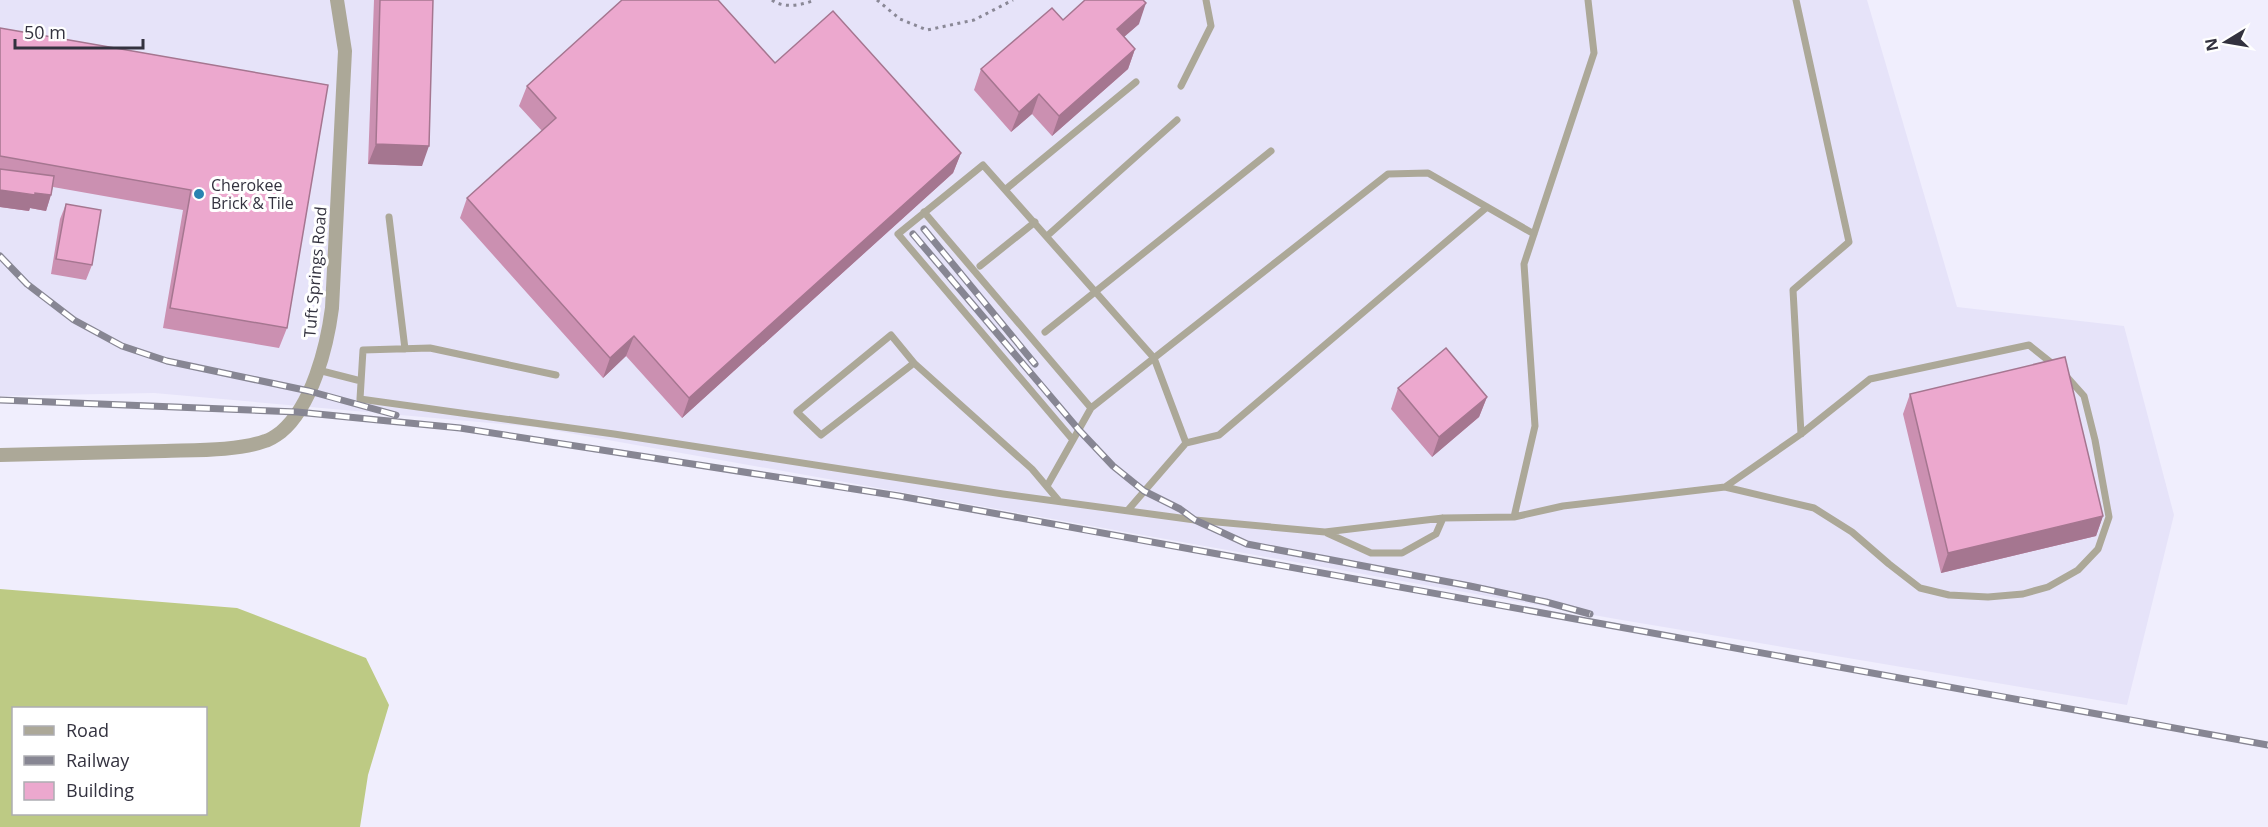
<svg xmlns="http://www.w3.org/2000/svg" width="2268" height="827" viewBox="0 0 2268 827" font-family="'Open Sans',sans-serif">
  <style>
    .industrial { fill: #e6e3f9 }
    .forest { fill: #bdca84; fill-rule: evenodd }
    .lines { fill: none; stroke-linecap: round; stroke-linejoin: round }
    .path { stroke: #8a8896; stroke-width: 3; stroke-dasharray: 3 4.5; stroke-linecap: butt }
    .lane { stroke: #aca898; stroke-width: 7 }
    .street { stroke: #aca898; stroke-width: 14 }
    .rail-casing { stroke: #878693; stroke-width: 7 }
    .rail { stroke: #fff; stroke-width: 4.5; stroke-dasharray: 14; stroke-linecap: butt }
    .wall { fill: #cb90b1 }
    .shaded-wall { fill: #a57690 }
    .building { fill: #eca8ce; stroke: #a57690; stroke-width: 1.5 }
    .poi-dot { fill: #2983b1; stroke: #fff; stroke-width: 2 }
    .labels { text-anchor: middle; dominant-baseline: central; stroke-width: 6; stroke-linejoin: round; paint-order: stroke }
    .poi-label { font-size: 16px; fill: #33323f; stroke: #fff; text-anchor: start }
    .street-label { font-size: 16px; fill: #33323f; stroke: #fff }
  </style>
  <rect width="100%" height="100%" fill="#f0eefd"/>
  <path class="industrial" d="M 0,0 L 1867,0 L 1957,307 L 2124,326 L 2174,515 L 2127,705 L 1616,619 L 535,427 L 154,393 L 0,396 Z"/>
  <path class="forest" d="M 0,589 L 237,608 L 366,658 L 389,705 L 368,775 L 360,827 L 0,827 ZM 14,708 L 206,708 L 206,814 L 14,814 Z"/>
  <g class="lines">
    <path class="path" d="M 772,0 C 784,9 802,5 815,0
      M 877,0 L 900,19 L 927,30 L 974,20 L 1013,0"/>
    <path class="lane" d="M 1796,0 L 1849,242 L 1793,290 L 1801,434
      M 1181,86 L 1211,26 L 1206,0
      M 1006,189 L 1136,82
      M 924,212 L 1091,408 L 1047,486
      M 389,217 L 405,349
      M 1047,236 L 1177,120
      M 980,266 L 1035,222
      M 1045,332 L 1271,151
      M 914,363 L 821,435 L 797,412 L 891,335 L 914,363 L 1032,469 L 1059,501
      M 318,370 L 361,381
      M 556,375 L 430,348 L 363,350 L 360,399 L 614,434 L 1003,494 L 1195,520 L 1325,532 L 1443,518 L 1514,517 L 1563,506 L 1725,487 L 1814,508 L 1852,532 L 1889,564 L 1920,588 L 1949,595 L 1988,597 L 2023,594 L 2048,587 L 2078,570 L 2098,549 L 2109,517 L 2095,440 L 2084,396 L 2067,377
      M 1073,440 L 898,234 L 983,165 L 1154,358 L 1091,408
      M 1186,443 L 1219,435 L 1487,207
      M 1725,487 L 1801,434 L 1870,379 L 2029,345 L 2054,365
      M 1128,510 L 1186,443 L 1154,358 L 1388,174 L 1428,173 L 1534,234
      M 1514,517 L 1535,426 L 1524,264 L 1594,53 L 1588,0
      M 1327,533 L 1371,553 L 1402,553 L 1436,534 L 1443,518"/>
    <path class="street" d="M 0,455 C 55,454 110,452 165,451 C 193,450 238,451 265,441 C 270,440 277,435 281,432 C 312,406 327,347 332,308 L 345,51 L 337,0"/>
    <g class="rail-casing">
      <path id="rail" d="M 924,229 L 1035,364
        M 913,234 L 1079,430 L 1113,466 L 1144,491 L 1180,509 L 1195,520 L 1247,544 L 1470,586 L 1546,602 L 1590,614
        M 0,256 L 27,284 L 74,320 L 122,346 L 167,361 L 309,391 L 396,415
        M 0,400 L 297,412 L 460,428 L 899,496 L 2268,745"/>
    </g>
    <use href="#rail" class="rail"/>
  </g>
  <path class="wall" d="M 374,0 L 433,0 L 422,166 L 368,164 Z
    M 1063,20 L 1139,24 L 1124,37 L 1135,49 L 1128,69 L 1052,136 L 1032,114 L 1011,132 L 974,90 L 981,69 Z
    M 0,28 L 328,85 L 287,328 L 279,348 L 163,328 L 183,210 L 53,187 L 46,211 L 30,208 L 29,211 L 0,207 Z
    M 775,63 L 961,153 L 953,173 L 682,418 L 626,356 L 603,378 L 460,218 L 467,198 L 542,131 L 519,106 L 527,86 Z
    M 66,204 L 92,265 L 86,280 L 51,274 L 60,219 Z
    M 1398,388 L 1487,397 L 1479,417 L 1432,457 L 1391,409 Z
    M 1910,394 L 2103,516 L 2096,536 L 1941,573 L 1903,414 Z"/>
  <path class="shaded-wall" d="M 1146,3 L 1139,24 L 1110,49 L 1117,29 Z
    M 1135,49 L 1128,69 L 1052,136 L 1059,116 Z
    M 1039,94 L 1032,114 L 1011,132 L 1019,112 Z
    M 376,144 L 429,146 L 422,166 L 368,164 Z
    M 961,153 L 953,173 L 682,418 L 689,398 Z
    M 0,190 L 35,193 L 51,195 L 46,211 L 30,208 L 29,211 L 0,207 Z
    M 634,336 L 626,356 L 603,378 L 610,358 Z
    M 1487,397 L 1479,417 L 1432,457 L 1439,437 Z
    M 2103,516 L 2096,536 L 1941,573 L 1948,553 Z"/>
  <path class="building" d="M 380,0 L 433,0 L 429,146 L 376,144 Z
    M 622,0 L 718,0 L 775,63 L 833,11 L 961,153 L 689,398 L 634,336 L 610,358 L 467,198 L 556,118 L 527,86 Z
    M 1085,0 L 1143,0 L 1146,3 L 1117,29 L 1135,49 L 1059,116 L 1039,94 L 1019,112 L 981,69 L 1052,8 L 1063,20 Z
    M 0,28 L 328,85 L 287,328 L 170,308 L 191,190 L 0,156 Z
    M 0,169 L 54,176 L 51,195 L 35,193 L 35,195 L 0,190 Z
    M 66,204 L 101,210 L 92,265 L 56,259 Z
    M 1446,348 L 1487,397 L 1439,437 L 1398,388 Z
    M 2065,357 L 2103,516 L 1948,553 L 1910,394 Z"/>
  <circle class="poi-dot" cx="199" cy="194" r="6"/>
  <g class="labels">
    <g class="poi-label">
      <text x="211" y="185">Cherokee<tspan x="211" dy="18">Brick &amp; Tile</tspan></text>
    </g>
    <g class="street-label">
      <text transform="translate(315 272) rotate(-85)">Tuft Springs Road</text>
    </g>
  </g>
  <rect x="12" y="707" width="195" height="108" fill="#ffffff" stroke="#adadb2" stroke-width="1.5"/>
  <rect x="24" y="726" width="30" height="9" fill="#aca898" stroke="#adadb2" stroke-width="1.5"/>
  <text x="66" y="737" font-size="18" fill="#33323f">Road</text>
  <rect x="24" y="756" width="30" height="9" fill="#878693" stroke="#adadb2" stroke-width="1.5"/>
  <text x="66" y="767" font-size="18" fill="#33323f">Railway</text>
  <rect x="24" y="782" width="30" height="18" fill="#eca8ce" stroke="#adadb2" stroke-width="1.5"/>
  <text x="66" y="797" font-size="18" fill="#33323f">Building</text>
  <g transform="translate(2226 42) rotate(259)" stroke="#ffffff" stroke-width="4.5" paint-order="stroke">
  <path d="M0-4.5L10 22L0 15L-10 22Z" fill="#33323f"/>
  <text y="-9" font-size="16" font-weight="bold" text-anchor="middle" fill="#33323f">N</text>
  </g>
  <path d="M15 39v9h128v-9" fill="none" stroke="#33323f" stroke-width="3"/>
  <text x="24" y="39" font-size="18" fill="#33323f" stroke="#ffffff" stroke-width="4.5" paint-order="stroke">50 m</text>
</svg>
